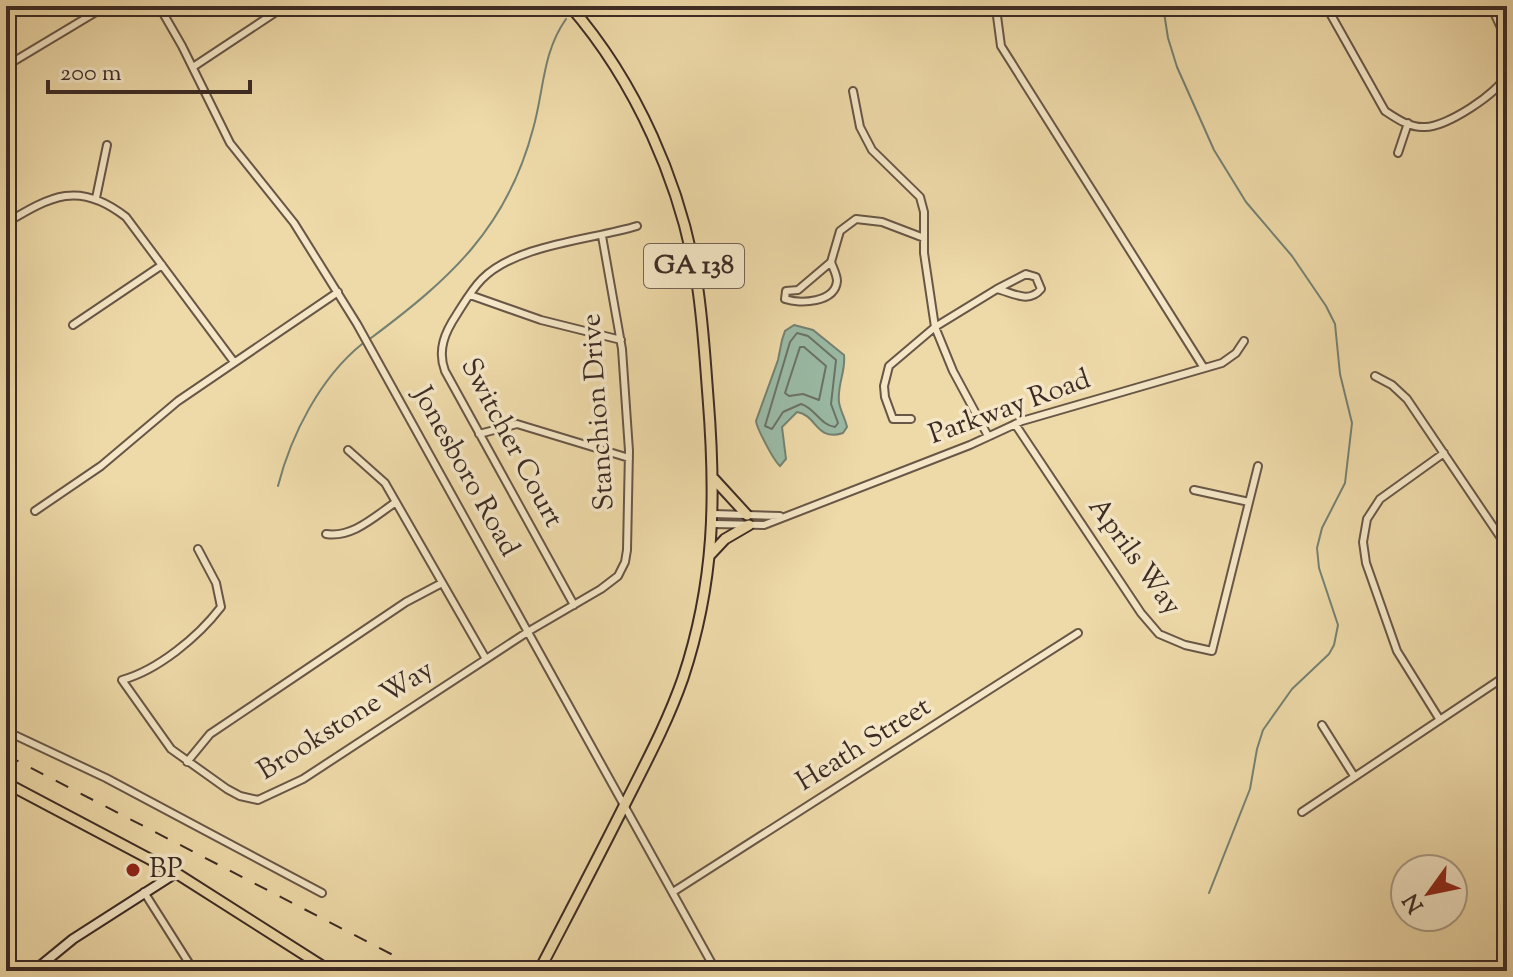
<svg xmlns="http://www.w3.org/2000/svg" width="1513" height="977" viewBox="0 0 1513 977" font-family="'Sorts Mill Goudy',serif">
  <style>
    .water { fill: #9abaa5; stroke: #748172; stroke-width: 2 }
    .lines { fill: none; stroke-linecap: round; stroke-linejoin: round }
    .shore { stroke: #6b7265; stroke-width: 2 }
    .stream { stroke: #748172; stroke-width: 2 }
    .street-casing { stroke: #685646; stroke-width: 10 }
    .secondary-casing { stroke: #3c2b25; stroke-width: 12 }
    .primary-casing { stroke: #3c2b25; stroke-width: 13 }
    .street { stroke: #f4e6c6; stroke-width: 6 }
    .secondary { stroke: #f4e6c6; stroke-width: 8 }
    .primary { stroke: #eed9a8; stroke-width: 9 }
    .rail { stroke: #3c2b25; stroke-width: 2; stroke-dasharray: 14 14; stroke-linecap: butt }
    .poi-dot { fill: #8f2418; stroke: #f4e6c6; stroke-width: 3 }
    .labels { text-anchor: middle; dominant-baseline: central; stroke-width: 7; stroke-linejoin: round; paint-order: stroke }
    .shield { fill: #f4e6c6; stroke: #736355; stroke-width: 2 }
    .shield-label { font-size: 26px; font-weight: bold; fill: #3c2b25 }
    .street-label { font-size: 28px; fill: #3c2b25; stroke: #f4e6c6 }
    .poi-label { font-size: 28px; fill: #3c2b25; stroke: #f4e6c6; text-anchor: start }
  </style>
  <rect width="100%" height="100%" fill="#eed9a8"/>
  <filter id="stains"><feTurbulence type="fractalNoise" baseFrequency=".0025" numOctaves="4"/><feColorMatrix values="0 0 0 0 .2 0 0 0 0 .09 0 0 0 0 .02 0 0 0 .5 -.17"/></filter>
  <radialGradient id="worn" r=".72"><stop offset=".6" stop-color="#630" stop-opacity="0"/><stop offset="1" stop-color="#630" stop-opacity=".3"/></radialGradient>
  <path class="water" d="M 794,325 L 813,330 L 844,355 C 846,371 837,385 839,402 C 840,410 845,418 847,427 L 843,433 C 816,442 817,415 797,412 L 782,427 L 786,459 L 780,466 C 774,461 757,429 756,421 L 778,360 L 782,340 L 785,331 Z"/>
  <g class="lines">
    <path class="shore" d="M 797,333 L 808,336 L 836,360 L 831,404 L 838,423 L 835,427 C 820,425 815,408 801,404 L 783,412 L 772,429 L 765,426 L 790,342 Z
      M 800,347 L 804,347 L 826,366 L 819,400 L 803,394 L 789,396 L 785,393 Z"/>
    <path class="stream" d="M 1163,6 L 1168,38 L 1177,67 L 1214,150 L 1246,202 L 1292,256 L 1326,306 L 1335,324 L 1340,374 L 1352,423 L 1345,483 L 1322,528 L 1317,548 L 1319,568 L 1338,625 L 1334,645 L 1329,654 L 1292,689 L 1263,730 L 1257,749 L 1250,789 L 1209,893
      M 371,338 C 450,279 507,228 533,129 C 544,91 542,53 566,19
      M 278,486 C 291,435 320,378 362,344"/>
    <g class="street-casing">
      <path id="street" d="M 159,6 L 182,46 L 230,143 L 294,223 L 357,324 L 716,971
        M 833,6 L 843,6
        M 1326,6 L 1385,111 C 1397,119 1410,128 1425,127 C 1446,127 1498,94 1507,74
        M 1491,6 L 1507,41
        M 997,16 L 1001,46 L 1204,368
        M 6,66 L 106,6
        M 193,67 L 285,6
        M 853,91 L 860,127 L 872,150 L 920,197 L 924,212 L 924,253 L 935,327 L 953,371 L 988,436
        M 1398,153 L 1408,123
        M 96,198 L 107,145
        M 6,223 C 51,196 79,180 126,217 L 234,362
        M 831,262 C 833,268 837,275 837,281 C 835,303 800,304 785,299 L 786,291 L 798,290 Z
        M 831,262 L 840,231 L 856,219 L 882,222 L 924,238
        M 1026,274 L 1036,277 L 1041,289 C 1029,304 1013,293 997,289 Z
        M 470,295 L 541,320 L 621,340
        M 73,325 L 162,265
        M 1375,376 L 1392,385 L 1407,399 L 1507,547
        M 911,419 L 893,419 L 885,397 L 884,386 L 889,366 L 935,327 L 997,289
        M 1015,424 L 1141,613 L 1159,634 L 1185,645 L 1212,651 L 1258,466
        M 479,434 L 517,424 L 629,458
        M 348,450 L 385,483 L 486,659
        M 1194,490 L 1249,502
        M 35,511 L 101,466 L 178,401 L 338,292
        M 713,514 L 780,516
        M 713,524 L 764,525 L 970,445 L 1022,421 L 1222,363 L 1236,353 L 1244,341
        M 326,534 C 353,538 375,516 396,502
        M 198,549 L 216,583 L 221,607 C 198,637 158,670 122,680 L 171,749 L 227,789 L 240,796 L 258,800 L 303,779 L 529,631 L 601,589 L 618,576 L 625,562 L 627,550 L 629,451 L 622,349 L 602,236
        M 574,605 L 445,371 C 437,350 445,332 457,314 C 464,303 472,289 482,279 C 517,244 591,240 637,226
        M 1440,720 L 1397,651 L 1366,563 L 1363,542 L 1367,519 L 1380,499 L 1444,453
        M 1322,725 L 1354,776
        M 6,731 L 106,778 L 322,893
        M 187,762 L 210,734 L 406,602 L 442,583
        M 1302,812 L 1507,675
        M 144,892 L 194,971
        M 673,892 L 1078,633"/>
    </g>
    <g class="secondary-casing">
      <path id="secondary" d="M 34,971 L 73,939 L 176,873"/>
    </g>
    <g class="primary-casing">
      <path id="primary" d="M 714,479 L 747,515
        M 710,555 L 725,539 L 749,525
        M 6,783 L 176,873 L 330,971
        M 539,971 C 567,917 595,864 622,810 C 644,766 667,724 683,678 C 715,582 716,497 708,397 C 705,359 703,321 697,283 C 681,184 636,82 570,6"/>
    </g>
    <use href="#street" class="street"/>
    <use href="#secondary" class="secondary"/>
    <use href="#primary" class="primary"/>
    <path class="rail" d="M 6,755 L 424,971"/>
  </g>
  <circle class="poi-dot" cx="133" cy="870" r="8"/>
  <g class="labels">
    <rect class="shield" x="644" y="244" width="100" height="44" rx="6"/>
    <g class="shield-label">
      <text x="694" y="266">GA 138</text>
    </g>
    <g class="street-label">
      <text transform="translate(1010 408) rotate(-20)">Parkway Road</text>
      <text transform="translate(599 412) rotate(-94)">Stanchion Drive</text>
      <text transform="translate(511 443) rotate(62)">Switcher Court</text>
      <text transform="translate(465 472) rotate(61)">Jonesboro Road</text>
      <text transform="translate(1134 557) rotate(54)">Aprils Way</text>
      <text transform="translate(346 721) rotate(-32)">Brookstone Way</text>
      <text transform="translate(864 745) rotate(-32)">Heath Street</text>
    </g>
    <g class="poi-label">
      <text x="149" y="870">BP</text>
    </g>
  </g>
  <rect width="1513" height="977" fill="none" stroke="#eed9a8" stroke-width="32"/>
  <rect x="8" y="8" width="1497" height="961" fill="none" stroke="#3c2b25" stroke-width="4"/>
  <rect x="16" y="16" width="1481" height="945" fill="none" stroke="#3c2b25" stroke-width="2"/>
  <g transform="translate(1429 893) rotate(237)"><circle r="38" fill="#f4e6c6" stroke="#aa9b86" stroke-width="2"/>
  <path d="M0-6L14 30L0 20L-14 30Z" fill="#8f2418"/>
  <text y="-12" font-size="22" font-weight="bold" text-anchor="middle" fill="#3c2b25">N</text>
  </g>
  <path d="M48 80v12h202v-12" fill="none" stroke="#3c2b25" stroke-width="4"/>
  <text x="60" y="80" font-size="24" fill="#3c2b25" stroke="#f4e6c6" stroke-width="6" paint-order="stroke">200 m</text>
  <rect width="100%" height="100%" filter="url(#stains)"/>
  <rect width="100%" height="100%" fill="url(#worn)"/>
</svg>
